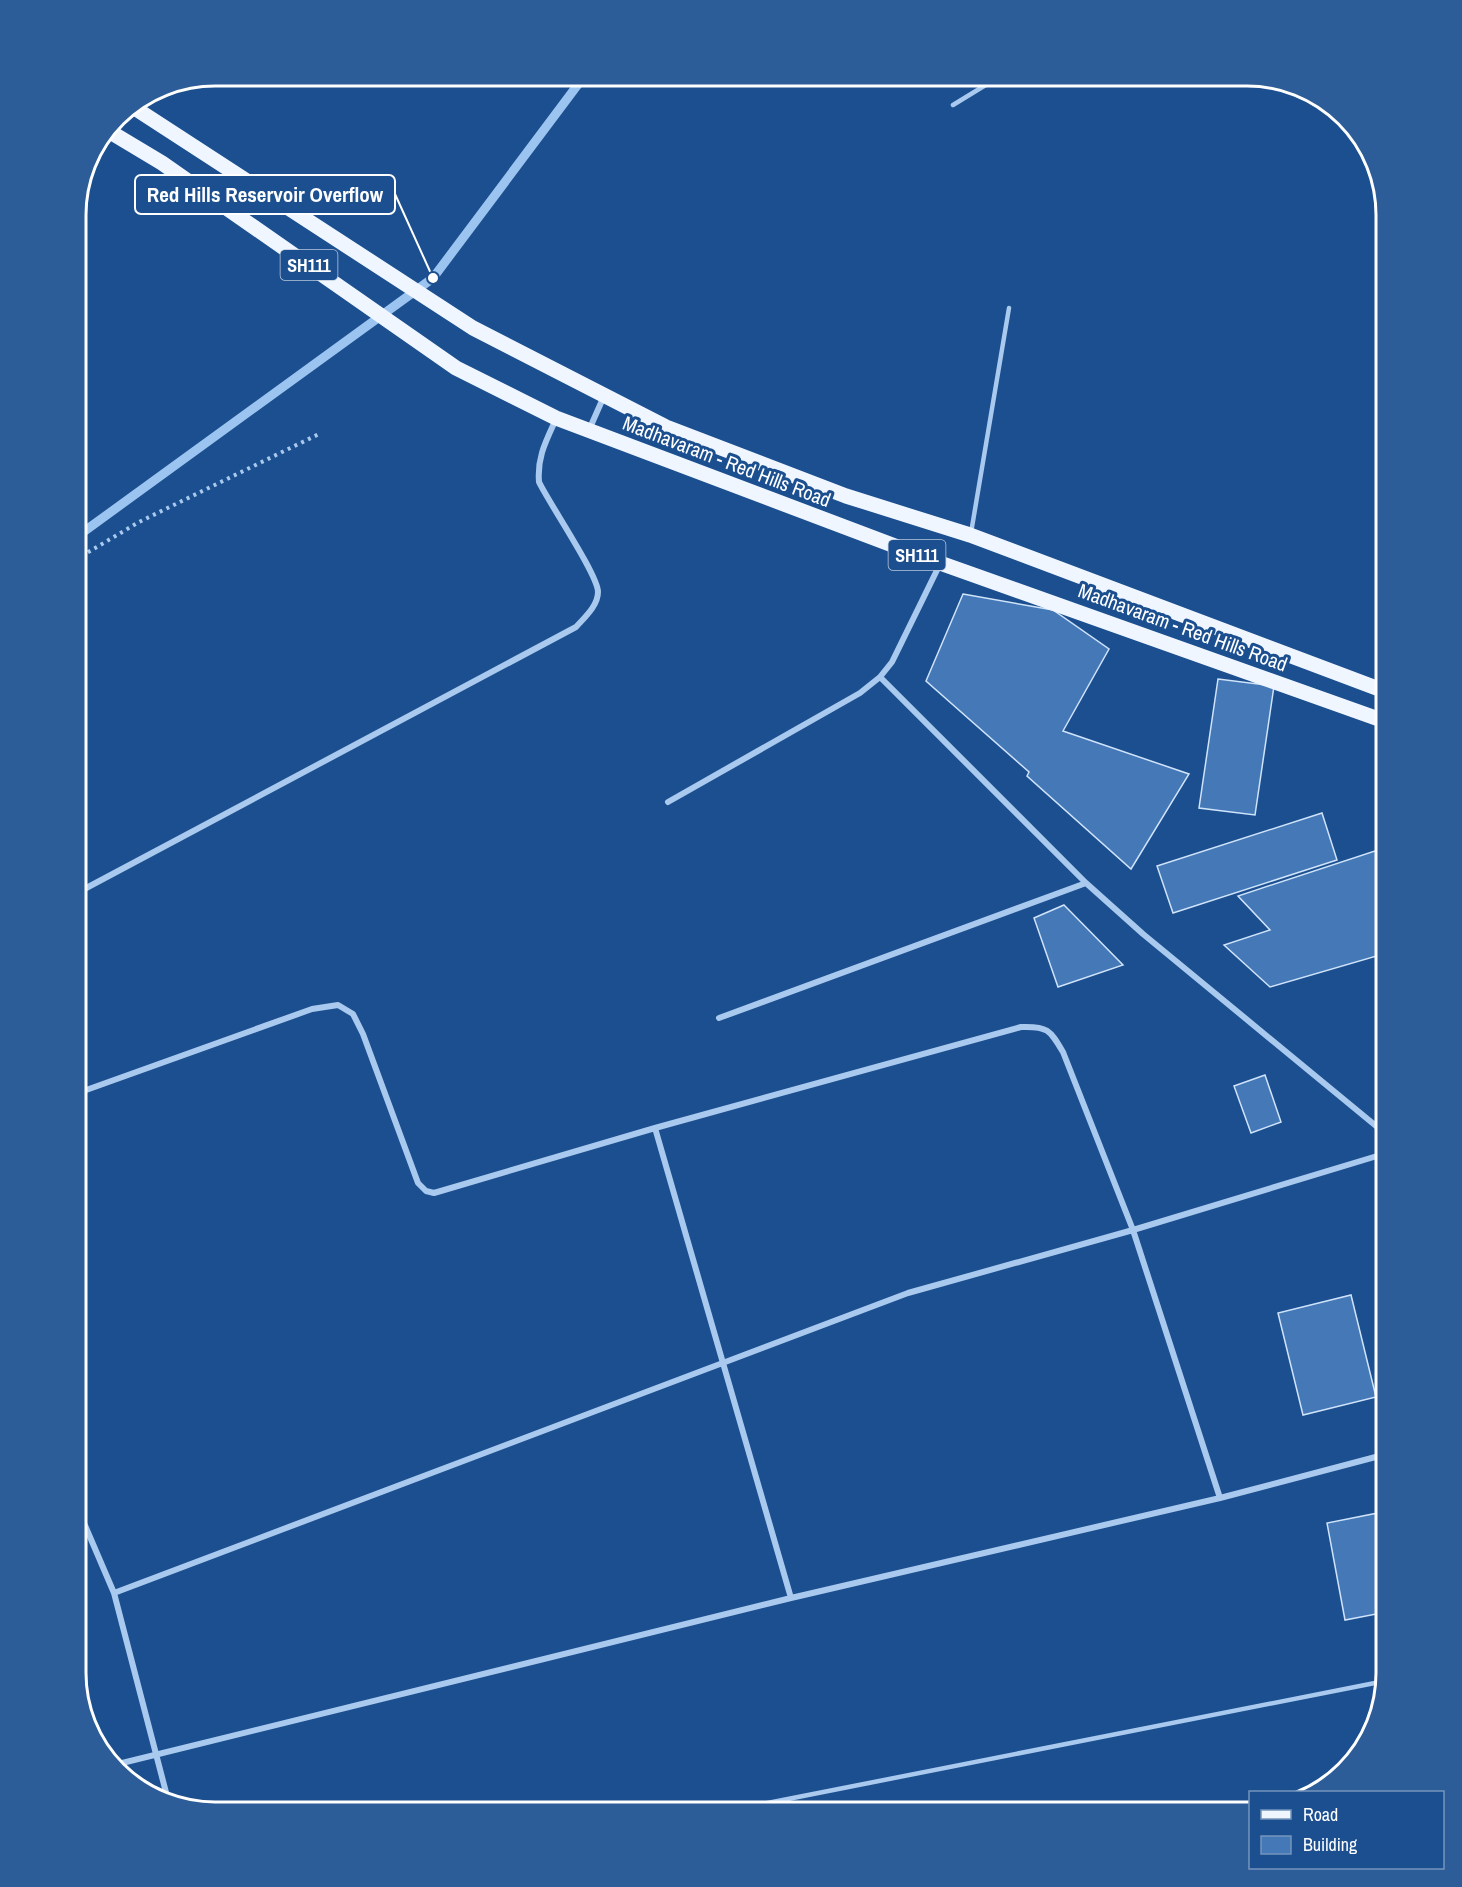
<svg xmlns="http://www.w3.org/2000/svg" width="1462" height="1887" viewBox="0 0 1462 1887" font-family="'Archivo Narrow',sans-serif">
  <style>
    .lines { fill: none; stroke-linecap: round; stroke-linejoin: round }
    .stream { stroke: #9cc4f0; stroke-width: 9 }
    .building { fill: #4478b7; stroke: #cfe3fa; stroke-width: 1.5 }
    .path { stroke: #a9c9ee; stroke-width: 4; stroke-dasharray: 3 4.5; stroke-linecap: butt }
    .service { stroke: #a9c9ee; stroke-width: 4.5 }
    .minor { stroke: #a9c9ee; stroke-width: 6 }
    .primary { stroke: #f0f6ff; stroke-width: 15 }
    .labels { text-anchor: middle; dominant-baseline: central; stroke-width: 6; stroke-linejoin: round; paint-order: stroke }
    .shield { fill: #1b4f8f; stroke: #bbcadd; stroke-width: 1.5 }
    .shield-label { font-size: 18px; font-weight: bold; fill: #fff }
    .street-label { font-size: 20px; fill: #fff; stroke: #1b4f8f }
    .rim { fill: none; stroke: #fff; stroke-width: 3 }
    .leader { fill: none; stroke: #fff; stroke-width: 2 }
    .callout-dot { fill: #fff; stroke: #1b4f8f; stroke-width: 2 }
    .callout { fill: #1b4f8f; stroke: #fff; stroke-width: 2 }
    .callout-label { font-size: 21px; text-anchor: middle; font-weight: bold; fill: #fff }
  </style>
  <rect width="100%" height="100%" fill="#1b4f8f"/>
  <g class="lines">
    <path class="stream" d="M 75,538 L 433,278 L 585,75"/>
  </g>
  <path class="building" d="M 963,594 L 1053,610 L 1109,649 L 1063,731 L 1189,774 L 1131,869 L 1027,776 L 1029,772 L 926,681 Z
    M 1218,679 L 1274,686 L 1255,815 L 1199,808 Z
    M 1322,813 L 1337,860 L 1173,913 L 1157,866 Z
    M 1387,847 L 1387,953 L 1270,987 L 1224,945 L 1270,930 L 1238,896 Z
    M 1064,905 L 1123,965 L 1058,987 L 1034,918 Z
    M 1265,1075 L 1281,1122 L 1251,1133 L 1234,1086 Z
    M 1351,1295 L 1376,1397 L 1303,1415 L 1278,1313 Z
    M 1383,1512 L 1387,1531 L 1387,1612 L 1345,1620 L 1327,1523 Z"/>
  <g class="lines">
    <path class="path" d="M 75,560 L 139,522 L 319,434"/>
    <path class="service" d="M 953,105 L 1002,75
      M 971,533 L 1009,308
      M 722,1812 L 1385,1681"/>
    <path class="minor" d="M 589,430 L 604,396
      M 880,677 L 1086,883 L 1143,934 L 1387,1135
      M 668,802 L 860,693 L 880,677 L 892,662 L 940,564
      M 75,894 L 576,627 C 584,618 598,606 598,592 C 598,575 549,503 539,482 C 537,457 546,441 556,419
      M 719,1018 L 1086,883
      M 75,1094 L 312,1009 L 338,1005 L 353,1014 L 363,1034 L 418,1183 L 426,1191 L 434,1193 L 655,1128 L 1021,1027 C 1048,1026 1050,1030 1063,1052 L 1133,1230 L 1220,1498
      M 655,1128 L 791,1598
      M 75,1310 L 77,1306 L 75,1281
      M 75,1502 L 114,1593 L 168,1800
      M 114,1593 L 908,1293 L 1133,1230 L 1387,1153
      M 114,1765 L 791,1598 L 1220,1498 L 1387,1454"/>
    <path class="primary" d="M 130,105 L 473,328 L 666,427 L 846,496 L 970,535 L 1387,692
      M 107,130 L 162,163 L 456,368 L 556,418 L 940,563 L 1387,722"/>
  </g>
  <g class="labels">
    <g class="shield">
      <rect x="280.5" y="250" width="57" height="30" rx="4.5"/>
      <rect x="888.5" y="540" width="57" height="30" rx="4.5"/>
    </g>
    <g class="shield-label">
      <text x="309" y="265">SH111</text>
      <text x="917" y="555">SH111</text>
    </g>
    <g class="street-label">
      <text transform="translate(727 461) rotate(21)">Madhavaram - Red Hills Road</text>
      <text transform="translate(1183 627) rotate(20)">Madhavaram - Red Hills Road</text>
    </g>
  </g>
  <path d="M0 0H1462V1887H0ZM215 86H1247A129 129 0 0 1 1376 215V1673A129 129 0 0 1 1247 1802H215A129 129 0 0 1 86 1673V215A129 129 0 0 1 215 86Z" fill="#2d5d98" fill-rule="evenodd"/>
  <path class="rim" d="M215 86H1247A129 129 0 0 1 1376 215V1673A129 129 0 0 1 1247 1802H215A129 129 0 0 1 86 1673V215A129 129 0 0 1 215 86Z"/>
  <path class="leader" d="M433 278L395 194"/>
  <circle class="callout-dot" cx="433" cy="278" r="6"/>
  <rect class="callout" x="135" y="175" width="260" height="39" rx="6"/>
  <g class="callout-label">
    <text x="265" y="202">Red Hills Reservoir Overflow</text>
  </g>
  <rect x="1249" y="1791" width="195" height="78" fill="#1b4f8f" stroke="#7695bc" stroke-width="1.5"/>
  <rect x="1261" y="1810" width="30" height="9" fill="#f0f6ff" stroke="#7695bc" stroke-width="1.5"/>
  <text x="1303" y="1821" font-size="18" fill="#ffffff">Road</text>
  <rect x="1261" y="1836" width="30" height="18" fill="#4478b7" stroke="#7695bc" stroke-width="1.5"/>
  <text x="1303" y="1851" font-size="18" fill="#ffffff">Building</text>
</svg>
